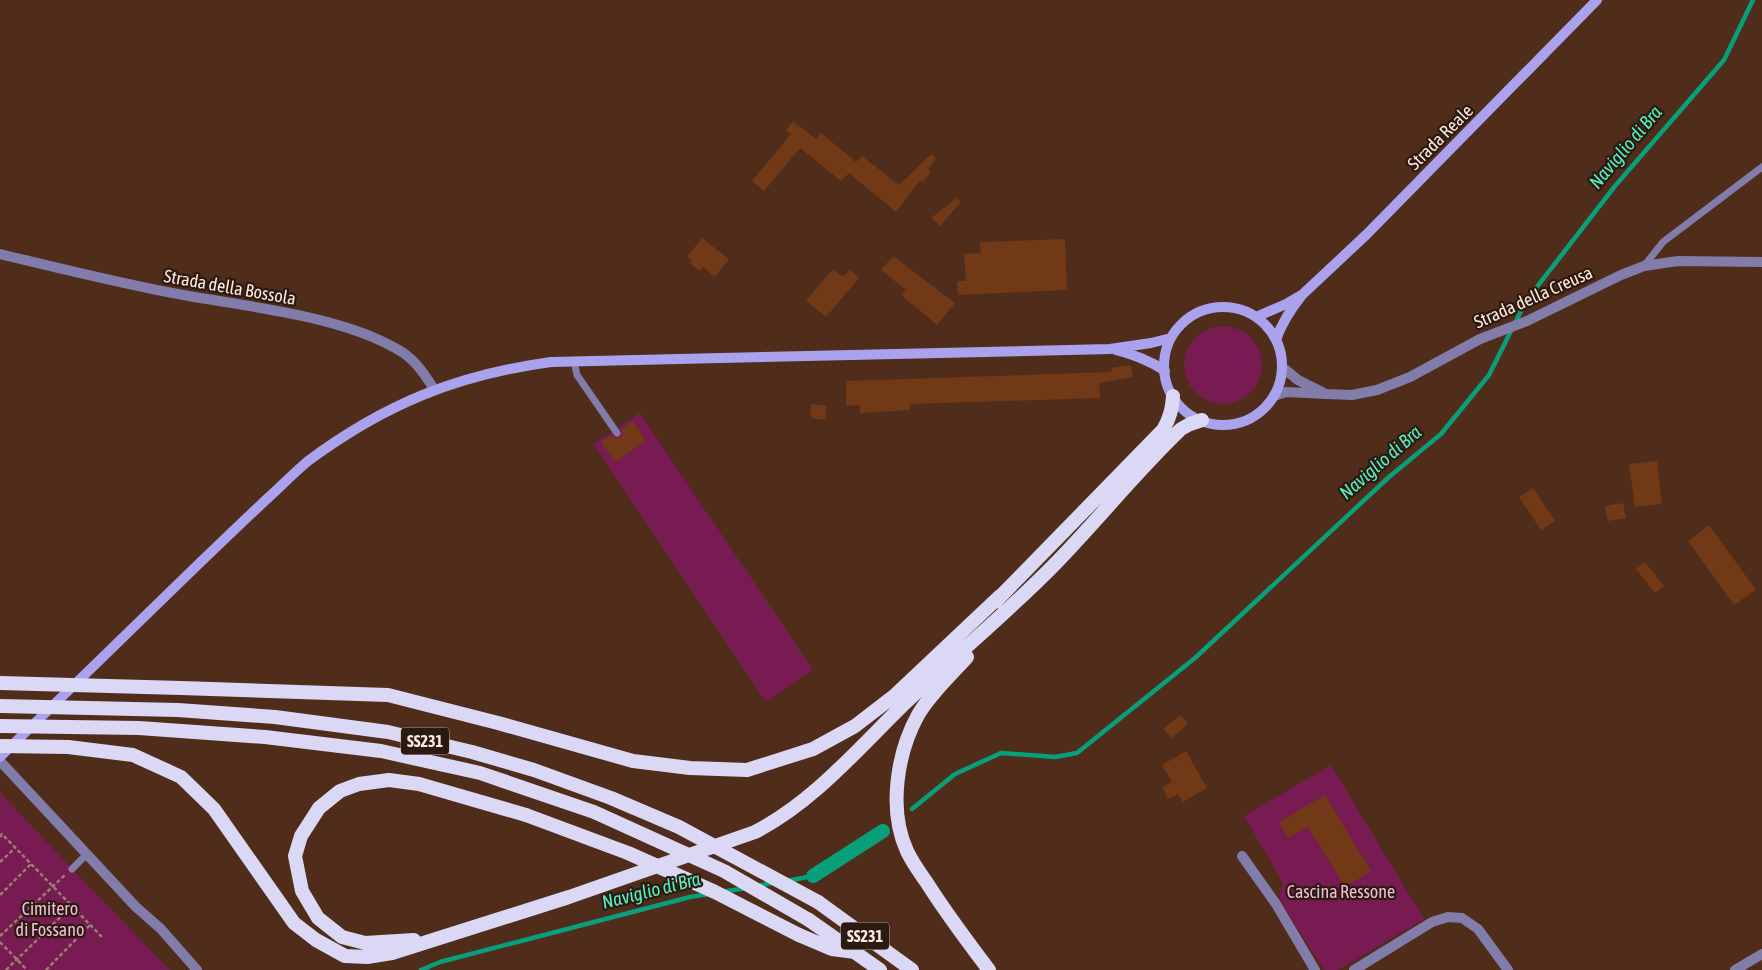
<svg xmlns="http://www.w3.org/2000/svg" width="1762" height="970" viewBox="0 0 1762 970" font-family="'Asap Condensed',sans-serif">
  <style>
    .green { fill: #771b52 }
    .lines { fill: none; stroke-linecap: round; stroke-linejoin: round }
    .stream { stroke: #089f7b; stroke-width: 4.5 }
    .canal { stroke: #089f7b; stroke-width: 14 }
    .building { fill: #723916 }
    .path { stroke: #9b7e6e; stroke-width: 2.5; stroke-dasharray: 4 2.5; stroke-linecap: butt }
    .service { stroke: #817caa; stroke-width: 7 }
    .minor { stroke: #817caa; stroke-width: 10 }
    .secondary { stroke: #aaa2ec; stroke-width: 10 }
    .trunk { stroke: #dbd8f5; stroke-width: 14 }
    .trunk-bridge { stroke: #dbd8f5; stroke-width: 14 }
    .labels { text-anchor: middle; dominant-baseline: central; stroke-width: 4.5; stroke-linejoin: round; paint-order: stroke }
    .shield { fill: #2a1a12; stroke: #bfaa9f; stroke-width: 1 }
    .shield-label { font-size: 16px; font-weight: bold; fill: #ffe8dc }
    .street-label { font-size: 18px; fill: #ffe8dc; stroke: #2a1a12 }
    .park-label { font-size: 18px; fill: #f5bcd7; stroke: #2a1a12 }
    .water-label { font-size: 19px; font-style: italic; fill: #54f1c1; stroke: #2a1a12 }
  </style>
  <rect width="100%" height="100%" fill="#4f2d1a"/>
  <path class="green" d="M1184 365a39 39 0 1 1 78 0a39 39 0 1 1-78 0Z
    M 640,413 L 813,670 L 766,702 L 593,444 Z
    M 1331,765 L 1424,919 L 1338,970 L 1324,970 L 1282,904 L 1279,896 L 1283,883 L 1244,816 Z
    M 0,792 L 72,869 L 170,970 L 0,970 Z"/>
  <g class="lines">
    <path class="stream" d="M 912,809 L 955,774 L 1001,753 L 1055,757 L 1077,753 L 1195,658 L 1389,477 L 1441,434 L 1489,375 L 1526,301 L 1615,186 L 1724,60 L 1753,0
      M 786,881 L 813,876
      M 756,886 L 773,883
      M 722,892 L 746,888
      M 421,970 L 440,962 L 690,897 L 709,894"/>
    <path class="canal" d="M 813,876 L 883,831"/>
  </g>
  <path class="building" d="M 793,121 L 816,139 L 821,133 L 856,162 L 862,156 L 899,185 L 931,154 L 936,158 L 928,169 L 931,172 L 923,182 L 920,180 L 896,212 L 849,173 L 841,181 L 800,148 L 764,191 L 752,181 L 791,134 L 786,131 Z
    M 957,198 L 961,202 L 940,226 L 931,218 Z
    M 702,238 L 729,259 L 715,277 L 703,267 L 700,271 L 690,263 L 692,260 L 687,257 Z
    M 1065,239 L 1067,290 L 958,295 L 957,281 L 966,281 L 964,254 L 981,253 L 980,242 Z
    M 893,256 L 955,303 L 937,325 L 901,295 L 906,290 L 881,270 Z
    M 833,269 L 843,277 L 850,270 L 859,278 L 826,317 L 806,301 Z
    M 1131,365 L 1133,377 L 1099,383 L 1100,398 L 910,404 L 910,410 L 860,413 L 860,405 L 846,406 L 846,381 L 1112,372 L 1111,368 Z
    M 811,404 L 827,406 L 825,420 L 812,418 L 810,414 Z
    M 633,421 L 646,441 L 615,462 L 601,442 L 612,435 L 615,438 L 620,438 L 622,433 L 621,429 Z
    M 1657,461 L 1662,504 L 1635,507 L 1629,464 Z
    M 1533,488 L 1555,521 L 1541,530 L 1519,497 Z
    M 1623,503 L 1626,518 L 1608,521 L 1605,506 Z
    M 1709,525 L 1756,590 L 1734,605 L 1688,541 Z
    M 1645,562 L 1664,586 L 1655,593 L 1636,569 Z
    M 1181,715 L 1188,724 L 1171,738 L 1163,729 Z
    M 1186,751 L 1207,788 L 1183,802 L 1178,794 L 1168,799 L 1162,787 L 1172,782 L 1162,765 Z
    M 1325,795 L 1371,871 L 1345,887 L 1308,827 L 1288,838 L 1279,822 Z"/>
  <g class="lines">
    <path class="path" d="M 0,837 L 2,834 L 102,937
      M 0,862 L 15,848
      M 0,895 L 31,864
      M 0,936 L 65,875
      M 0,942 L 27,970
      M 6,970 L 72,906
      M 46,970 L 90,925"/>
    <path class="service" d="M 1644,266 L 1663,242 L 1762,167
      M 574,361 L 577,375 L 617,433
      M 72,869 L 86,855"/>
    <path class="minor" d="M 0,254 C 59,268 118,283 178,294 C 246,307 343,315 402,352 C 416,361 425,375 434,389
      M 1326,394 L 1352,395 L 1377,390 L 1410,377 L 1480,339 L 1527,321 L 1621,275 L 1644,266 L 1678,261 L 1762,262
      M 1274,396 L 1286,392 L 1326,394 L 1298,380 L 1282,367
      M 0,761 L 136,907 L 161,929 L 197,970
      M 1242,856 L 1276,904 L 1315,970
      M 1354,970 L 1432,922 L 1448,917 L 1462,918 L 1478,929 L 1508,970
      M 1735,970 L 1762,954"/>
    <path class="secondary" d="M 1303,294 L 1367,234 L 1597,0
      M1164 366a59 59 0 1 1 118 0a59 59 0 1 1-118 0Z
      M 1256,317 L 1286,304 L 1303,294 C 1291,309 1282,322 1276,340
      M 1116,350 C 1134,355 1149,360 1165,371
      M 0,757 C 60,699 119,641 179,583 C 209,554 239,525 269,497 C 282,485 295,472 308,461 C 385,404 456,375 551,362 L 1110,349 L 1151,343 L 1171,338"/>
    <path class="trunk" d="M 995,602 L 1163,430 C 1170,418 1172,409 1173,396
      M 967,657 C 951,675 930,694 918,715 C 897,753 888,810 907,851 C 912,862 920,873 927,883 C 946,913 967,941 989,970
      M 181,688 L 388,695 L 498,723 L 633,761 L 690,768 L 747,770 L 813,749 L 855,726 L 894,696 L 1000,596
      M 68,747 L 133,755 L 181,777 L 214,809 L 294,923 L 316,940 L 345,956 L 367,957 L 392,953 L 569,897 L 755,832 C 813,802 857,750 904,704 C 953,657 1006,614 1054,565 C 1097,521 1136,472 1181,429 L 1190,424 L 1202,420
      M 818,902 L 912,970
      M 809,920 L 880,970
      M 799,935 L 832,949 L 855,952
      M 414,940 L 365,943 L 342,937 L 318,918 L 302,891 L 295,856 L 301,836 L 319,808 L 340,791 L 359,784 L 389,780 L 419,784 L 526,815"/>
    <path class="trunk-bridge" d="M 0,683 L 181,688
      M 0,706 L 178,710 L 275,717 L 388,732 L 472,752 L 534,770 L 611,798 L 679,827 L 818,902
      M 0,726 L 139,728 L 265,737 L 381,751 L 480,773 L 594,812 L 724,871 L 809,920
      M 0,746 L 68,747
      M 526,815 L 628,853 L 715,892 L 799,935"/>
  </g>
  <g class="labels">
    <g class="shield">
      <rect x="401" y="727.5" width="48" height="27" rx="4"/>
      <rect x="841" y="922.5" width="48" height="27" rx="4"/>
    </g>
    <g class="shield-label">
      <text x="425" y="741">SS231</text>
      <text x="865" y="936">SS231</text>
    </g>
    <g class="street-label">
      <text transform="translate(1440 137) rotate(-45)">Strada Reale</text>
      <text transform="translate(230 287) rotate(10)">Strada della Bossola</text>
      <text transform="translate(1533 297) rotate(-24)">Strada della Creusa</text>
    </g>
    <g class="park-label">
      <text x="1341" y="891">Cascina Ressone</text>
      <text x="50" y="908">Cimitero<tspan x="50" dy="21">di Fossano</tspan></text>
    </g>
    <g class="water-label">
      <text transform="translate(1625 147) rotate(-50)">Naviglio di Bra</text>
      <text transform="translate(1380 462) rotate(-41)">Naviglio di Bra</text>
      <text transform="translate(651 890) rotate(-14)">Naviglio di Bra</text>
    </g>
  </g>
</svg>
